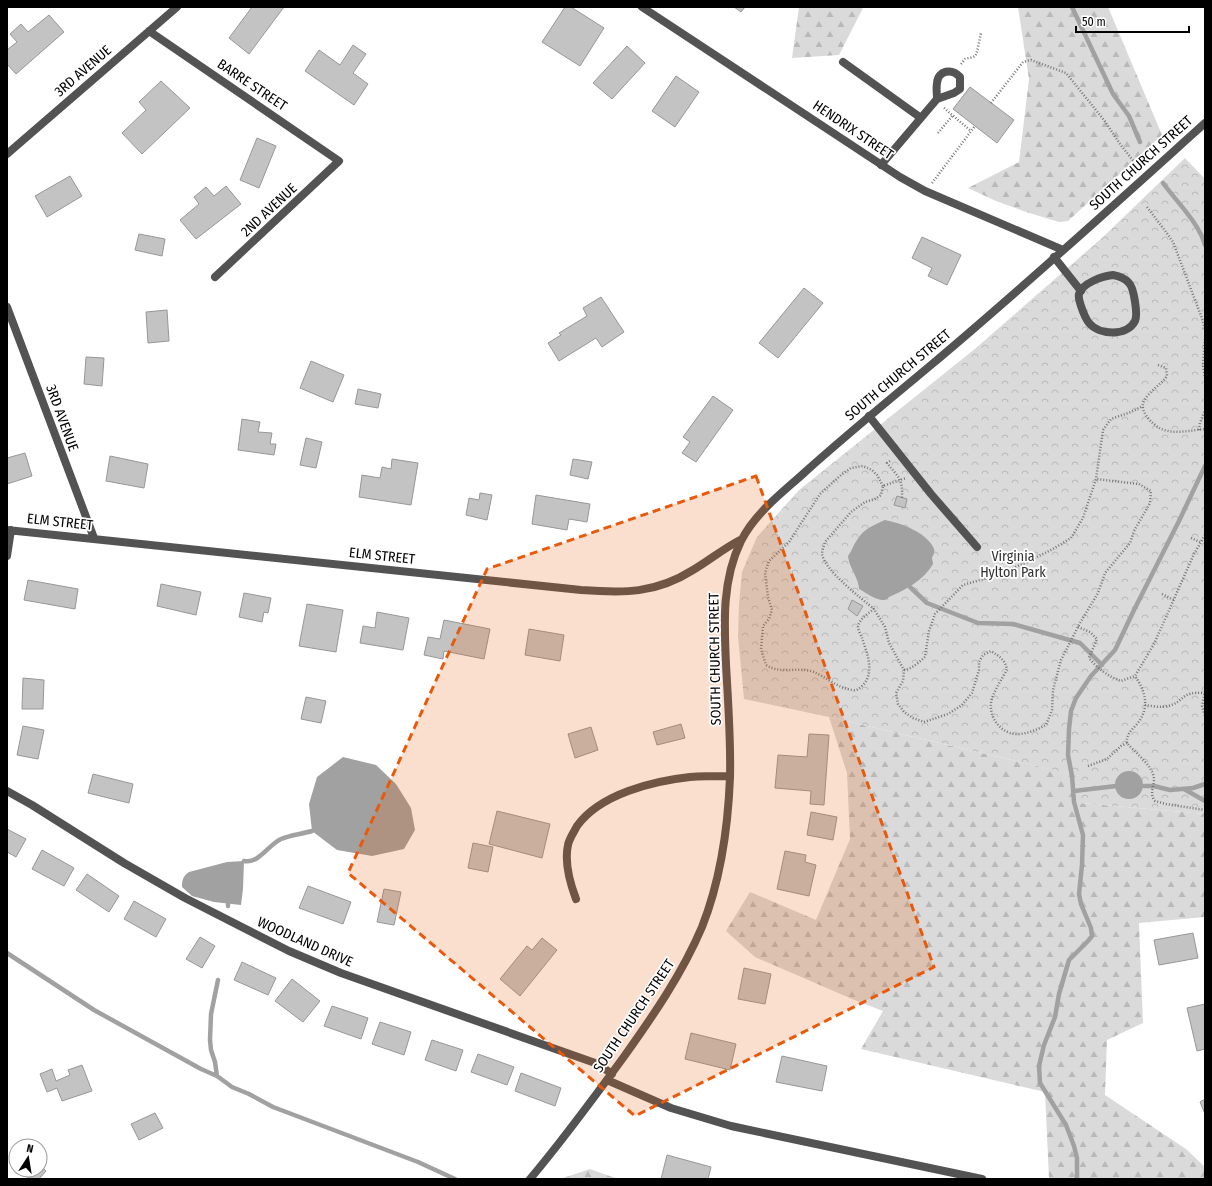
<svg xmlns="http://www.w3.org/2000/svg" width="1212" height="1186" viewBox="0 0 1212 1186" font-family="'Fira Sans Condensed',sans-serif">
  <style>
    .forest { fill: url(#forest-firs) }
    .park { fill: url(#park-crowns) }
    .water { fill: #a1a1a1 }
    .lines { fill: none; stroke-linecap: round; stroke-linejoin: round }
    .stream { stroke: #a1a1a1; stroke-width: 4.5 }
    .building { fill: #c3c3c3; stroke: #979797 }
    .path { stroke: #757575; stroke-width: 2.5; stroke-dasharray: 1 2; stroke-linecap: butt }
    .service { stroke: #535353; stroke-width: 8 }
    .minor { stroke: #535353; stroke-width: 8 }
    .marked { fill: #e8590c; fill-opacity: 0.2; stroke: #e8590c; stroke-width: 3; stroke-dasharray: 8 5; stroke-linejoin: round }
    .labels { text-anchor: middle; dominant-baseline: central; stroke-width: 3.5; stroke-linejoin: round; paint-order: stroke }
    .street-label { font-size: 14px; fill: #000; stroke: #fff }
    .park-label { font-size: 14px; fill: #313131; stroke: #fff }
  </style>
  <defs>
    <pattern id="forest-firs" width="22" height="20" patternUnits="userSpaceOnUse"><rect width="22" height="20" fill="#dadada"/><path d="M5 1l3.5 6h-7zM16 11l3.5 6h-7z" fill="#b9b9b9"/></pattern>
    <pattern id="park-crowns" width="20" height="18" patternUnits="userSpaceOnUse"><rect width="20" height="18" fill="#dadada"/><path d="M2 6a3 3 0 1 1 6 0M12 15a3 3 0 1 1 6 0" fill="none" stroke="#b9b9b9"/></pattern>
  </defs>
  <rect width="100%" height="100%" fill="#fff"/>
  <path class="forest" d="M 799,7 L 865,7 L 863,8 L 839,55 L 792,58 Z
    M 1018,7 L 1108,7 L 1162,135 L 1068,221 L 1059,222 L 1026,212 L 996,201 L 968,188 L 1019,162 L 1029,79 Z
    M 829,717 L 1080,776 L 1081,803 L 1205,814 L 1205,917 L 1139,923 L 1143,1023 L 1107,1040 L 1105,1095 L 1186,1149 L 1205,1167 L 1205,1179 L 1049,1179 L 1045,1092 L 861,1049 L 883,1011 L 852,999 L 755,957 L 726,931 L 750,892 L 816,920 L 850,839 L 847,773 Z
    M 590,1169 L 618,1179 L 560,1179 Z"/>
  <path class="park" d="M 1185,158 L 1205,179 L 1205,814 L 1080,803 L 1079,776 L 829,717 L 744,699 L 738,636 L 739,604 L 742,572 L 757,537 L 799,490 L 976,348 L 1103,237 Z"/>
  <path class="water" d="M 885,520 C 901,523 928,533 934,549 C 935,554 933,554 932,558 C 932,560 933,562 933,564 C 924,580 905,590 889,597 C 887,599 887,600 884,600 C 874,600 867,593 859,589 C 859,578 849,568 848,556 C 852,551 853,545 857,540 C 863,529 874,525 885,520 Z
    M 343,757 L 376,765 L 396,784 L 411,808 L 415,830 L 404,849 L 372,856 L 337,850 L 312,831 L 309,804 L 317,777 Z
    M1115 785a14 14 0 1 1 28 0a14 14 0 1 1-28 0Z
    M 244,861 L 243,889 L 241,905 L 214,902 L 192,896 L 182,887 C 182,880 183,876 189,872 L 227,862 Z"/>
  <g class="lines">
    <path class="stream" d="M 1072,7 L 1113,94 L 1129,116 L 1140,142
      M 1163,183 C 1176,201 1199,223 1205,245
      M 910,587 L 927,603 L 978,623 L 1013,624 L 1080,643 L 1102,665
      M 1144,786 L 1154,786 L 1170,790 L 1193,788 L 1205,784
      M 1184,789 L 1205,801
      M 1074,791 L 1116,786
      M 244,861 C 259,864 268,845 281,839 C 290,835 302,834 312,831
      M 228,906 L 228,904
      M 7,953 L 94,1010 L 201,1069 L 217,1076 L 232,1087 L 249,1094 L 273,1107 L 418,1162 L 455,1179
      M 217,1076 L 215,1062 L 211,1050 L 210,1040 L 211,1014 L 218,980
      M 1077,1179 L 1077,1158 L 1074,1146 L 1066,1125 L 1040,1083 L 1039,1066 L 1044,1045 L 1055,1017 L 1059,994 L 1069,960 L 1088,941 L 1092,936 L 1091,928 L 1081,904 L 1079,894 L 1082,865 L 1083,835 L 1074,802 L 1072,776 L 1068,755 L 1069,729 L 1071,711 L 1076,698 L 1091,676 L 1115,650 L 1134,610 L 1179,521 L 1205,466"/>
  </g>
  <path class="building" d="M 252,7 L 284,7 L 249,54 L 229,38 Z
    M 565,7 L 571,7 L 604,28 L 580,66 L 542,42 Z
    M 734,7 L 745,7 L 741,12 Z
    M 49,15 L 64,32 L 16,74 L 7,64 L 7,50 L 17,42 L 10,34 L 21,24 L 28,32 Z
    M 353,45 L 366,54 L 353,73 L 368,84 L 354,105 L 305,71 L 319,50 L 340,65 Z
    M 627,46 L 645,63 L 612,99 L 593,83 Z
    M 676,76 L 699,92 L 675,127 L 652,111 Z
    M 161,81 L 190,108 L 142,154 L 122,133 L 146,110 L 139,102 Z
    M 970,87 L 1014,120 L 997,143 L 953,109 Z
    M 257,138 L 276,146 L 259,188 L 240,180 Z
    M 70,176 L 82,196 L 47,217 L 35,196 Z
    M 226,186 L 241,204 L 196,239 L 180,220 L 199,204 L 194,197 L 206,187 L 214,196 Z
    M 139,234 L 165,239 L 162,256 L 135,250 Z
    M 922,237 L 961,255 L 947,285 L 928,276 L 932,268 L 912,258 Z
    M 804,288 L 823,303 L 778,358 L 759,343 Z
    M 601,297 L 624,332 L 602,347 L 596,338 L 559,361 L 548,343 L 561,335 L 559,333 L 587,316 L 583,308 Z
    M 167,310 L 169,341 L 148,343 L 146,312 Z
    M 86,357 L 104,358 L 102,386 L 84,384 Z
    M 311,361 L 344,375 L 333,402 L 300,388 Z
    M 358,389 L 381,394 L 378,408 L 355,404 Z
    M 713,396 L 733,410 L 696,462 L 682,453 L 690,442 L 683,437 Z
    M 242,419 L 260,422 L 258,432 L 272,433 L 270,444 L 276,444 L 274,455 L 238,450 Z
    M 306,438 L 322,442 L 316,468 L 300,465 Z
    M 25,453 L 32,476 L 7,484 L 7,458 Z
    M 110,456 L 148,464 L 144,488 L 106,481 Z
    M 392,459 L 418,463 L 411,505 L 359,497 L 362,475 L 380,478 L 382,467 L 391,469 Z
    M 573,459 L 592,462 L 588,479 L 570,475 Z
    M 480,493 L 492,495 L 487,520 L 466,515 L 469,498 L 479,500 Z
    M 536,495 L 590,504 L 587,522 L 569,519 L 567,530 L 532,524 Z
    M 897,496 L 907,499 L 905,508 L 894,505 Z
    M 28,580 L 78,589 L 75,609 L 24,600 Z
    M 161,584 L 201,592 L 196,615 L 157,606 Z
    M 244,593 L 271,598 L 268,613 L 264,612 L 262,622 L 239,617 Z
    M 852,600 L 863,606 L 857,616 L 848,609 Z
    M 307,604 L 343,610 L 336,652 L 299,646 Z
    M 377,612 L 409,618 L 403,650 L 360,643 L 363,626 L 375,628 Z
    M 444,620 L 490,629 L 484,659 L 444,651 L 443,659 L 424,655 L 428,637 L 440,639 Z
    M 529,629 L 564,635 L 560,661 L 525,655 Z
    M 23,678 L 44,680 L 43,709 L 22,709 Z
    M 306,697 L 326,701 L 321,723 L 301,719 Z
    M 681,724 L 685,738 L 657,745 L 653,732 Z
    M 23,726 L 44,730 L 38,759 L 17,755 Z
    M 591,727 L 598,750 L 575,758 L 568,734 Z
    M 809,734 L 829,735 L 824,805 L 810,804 L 811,791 L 775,788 L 778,755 L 807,757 Z
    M 93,774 L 133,784 L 129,803 L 88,793 Z
    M 497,811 L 550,824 L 542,858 L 489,844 Z
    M 811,812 L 837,817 L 833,840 L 807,835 Z
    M 7,829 L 26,839 L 16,857 L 7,852 Z
    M 473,843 L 493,847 L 488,872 L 468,868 Z
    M 42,850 L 74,868 L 64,886 L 32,869 Z
    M 785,851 L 806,855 L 805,862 L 816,865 L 809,896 L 777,889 Z
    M 87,874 L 119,896 L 109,912 L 76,890 Z
    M 308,886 L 351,902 L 343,924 L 299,908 Z
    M 384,889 L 401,892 L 394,925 L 377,922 Z
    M 134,901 L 166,919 L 156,937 L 124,919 Z
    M 1193,933 L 1198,958 L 1159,965 L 1154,940 Z
    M 200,937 L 215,946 L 202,968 L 186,959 Z
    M 542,938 L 557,950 L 520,996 L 500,979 L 527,946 L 532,950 Z
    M 242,962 L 276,978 L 268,995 L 234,980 Z
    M 744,968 L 771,974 L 765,1004 L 738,999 Z
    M 292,979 L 320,1001 L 303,1022 L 275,1001 Z
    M 1205,1004 L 1205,1049 L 1197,1051 L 1187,1008 Z
    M 332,1006 L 368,1018 L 361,1039 L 324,1026 Z
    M 380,1022 L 411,1032 L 404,1055 L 372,1044 Z
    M 691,1033 L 736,1044 L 730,1070 L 685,1059 Z
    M 432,1040 L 463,1050 L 456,1071 L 425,1060 Z
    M 478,1054 L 514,1067 L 507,1085 L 471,1072 Z
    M 782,1056 L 827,1066 L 822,1091 L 776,1082 Z
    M 82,1065 L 92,1091 L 62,1101 L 57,1088 L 47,1092 L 40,1074 L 52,1069 L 56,1081 L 70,1075 L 68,1070 Z
    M 521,1073 L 561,1088 L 555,1106 L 515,1091 Z
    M 1205,1099 L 1205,1114 L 1200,1102 Z
    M 155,1113 L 163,1128 L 139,1140 L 131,1124 Z
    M 667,1155 L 711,1167 L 708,1179 L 661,1179 Z
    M 40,1166 L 46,1171 L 39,1179 L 30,1179 L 18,1170 L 40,1170 Z"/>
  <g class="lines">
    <path class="path" d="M 961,64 L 965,59 C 967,58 972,58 975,56 C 977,55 980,37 981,33
      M 991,103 L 1023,62 L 1031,60 L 1066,73 L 1104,120 L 1120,144 L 1138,167
      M 944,108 L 971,131
      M 938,133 L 953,115
      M 932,183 L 975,126
      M 1147,207 L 1166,232 L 1173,242 L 1203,321 L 1205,330
      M 1205,339 L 1203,365 L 1205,378
      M 1158,365 L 1166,368 L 1167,376 C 1161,385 1149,391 1144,401 C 1141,407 1144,413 1148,418 C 1164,438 1183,431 1205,429
      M 1199,430 L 1200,423 L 1205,410
      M 890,461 L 887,463 C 898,477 903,478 902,498
      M 883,486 L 877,475 L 872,470 L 863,466 L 851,468 L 841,475 L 820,494 L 789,542 L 769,561 L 765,573 L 768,597 L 772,610 L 769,619 L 763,626 L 761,649 L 766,665 C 782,675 797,666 814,672 C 826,677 839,689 853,690 C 857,691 860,688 863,685 C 875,672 867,653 862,638 C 861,635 858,630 858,627 C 859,619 869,613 874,609 L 885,627 L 889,643 L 904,670 L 903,681 L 896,693 L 898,704 L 904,712 L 913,718 L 924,722 L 948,714 L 962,705 L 972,693 L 979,670 L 979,662 L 983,655 L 991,651 C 999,656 1005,660 1007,669 C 1003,678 992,693 991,703 C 989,719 1003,736 1020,734 C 1030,733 1038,729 1046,725 L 1052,710 L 1053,690 L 1061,660 L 1080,623 L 1098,593 L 1105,573 L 1130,543 L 1134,531 L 1150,503 L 1151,491 L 1139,484 L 1096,479
      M 1205,535 L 1194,554 L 1154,644 L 1135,676 C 1146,692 1150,708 1137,724 C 1132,730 1126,734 1127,743 C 1135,753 1153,765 1154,779 C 1154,787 1149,794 1155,801 L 1166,804 L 1205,810
      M 1191,538 L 1200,542
      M 1162,594 L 1174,600
      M 874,609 C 861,598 825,571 822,554 C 822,550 824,546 825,542 L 851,512 L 865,502 L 875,499 L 881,495 L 883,486 L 906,478
      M 1078,627 L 1090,632 L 1097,639 L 1089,658 C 1097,668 1109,677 1121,681 L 1135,676
      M 904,670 C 912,669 919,662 925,657 L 929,631 L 935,614 L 963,585 L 997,575 L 1027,562 L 1053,549 L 1071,538 L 1083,518 L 1096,479 L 1103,430 L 1111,419 L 1131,412 L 1143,406
      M 1205,691 L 1202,706 L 1205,716
      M 1145,705 C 1152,706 1161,708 1168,706 C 1185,702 1180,691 1204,693
      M 1088,766 L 1107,759 L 1121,746 L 1127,743"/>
    <path class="service" d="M 843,62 L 921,118
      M 881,165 L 937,99 L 954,93 L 960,89 L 960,77 C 952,68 938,70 937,83 C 936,88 937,94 937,99
      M 1054,257 L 1081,291
      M 1113,275 C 1119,276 1125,278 1129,283 C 1134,288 1138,315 1135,321 C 1127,337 1099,335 1089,323 C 1085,318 1083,312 1081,306 C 1080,303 1078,298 1079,294 C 1082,283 1103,276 1113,275 Z
      M 869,416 L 931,494 L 977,547
      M 607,1080 L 671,1108 L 731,1126 L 982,1179"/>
    <path class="minor" d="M 642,7 L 900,177 L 925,191 L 1063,250
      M 149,31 L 339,161 L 215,277
      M 7,154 L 177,7
      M 7,307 L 94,538
      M 7,530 L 581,590 C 624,593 655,594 693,570 C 710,560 724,548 742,539
      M 7,556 L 11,530
      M 7,791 L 32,805 L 124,863 L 185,898 L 289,951 L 341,973 L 598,1064 L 612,1074
      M 576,899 C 570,883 564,863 568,845 C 569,839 574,832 577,826 C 600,794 653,781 690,777 C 703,776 716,776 730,776
      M 530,1179 C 563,1140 593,1099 623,1058 C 653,1016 682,974 702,927 C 721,879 728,829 730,777 C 731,740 728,702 726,664 C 724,622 722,580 741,541 C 755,513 782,493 804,473 C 845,436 888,401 931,365 C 1024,287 1114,205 1205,123"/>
  </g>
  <path class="marked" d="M 756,476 L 934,967 L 635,1116 L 348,873 L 487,569 Z"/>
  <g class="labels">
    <g class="street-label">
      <text transform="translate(83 71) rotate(-41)">3RD AVENUE</text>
      <text transform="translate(252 85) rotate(34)">BARRE STREET</text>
      <text transform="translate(853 130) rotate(34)">HENDRIX STREET</text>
      <text transform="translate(1141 163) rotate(-42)">SOUTH CHURCH STREET</text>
      <text transform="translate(269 210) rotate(-43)">2ND AVENUE</text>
      <text transform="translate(898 375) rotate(-40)">SOUTH CHURCH STREET</text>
      <text transform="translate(62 418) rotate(70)">3RD AVENUE</text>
      <text transform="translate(60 522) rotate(6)">ELM STREET</text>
      <text transform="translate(382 556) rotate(6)">ELM STREET</text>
      <text transform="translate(715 659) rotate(-91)">SOUTH CHURCH STREET</text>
      <text transform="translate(305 942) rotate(24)">WOODLAND DRIVE</text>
      <text transform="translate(634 1016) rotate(-56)">SOUTH CHURCH STREET</text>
    </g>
    <g class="park-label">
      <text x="1013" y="556">Virginia<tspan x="1013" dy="16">Hylton Park</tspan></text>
    </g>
  </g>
  <rect width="1212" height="1186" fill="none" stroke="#000000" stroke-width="16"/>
  <g transform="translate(28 1158) rotate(12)"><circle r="19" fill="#ffffff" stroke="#999999"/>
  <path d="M0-3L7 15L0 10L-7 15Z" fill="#000000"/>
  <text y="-6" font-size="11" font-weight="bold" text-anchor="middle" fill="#000000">N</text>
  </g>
  <path d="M1076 26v6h113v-6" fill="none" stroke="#000000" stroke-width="2"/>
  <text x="1082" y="26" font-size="12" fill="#000000" stroke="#ffffff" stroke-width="3" paint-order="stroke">50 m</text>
</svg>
